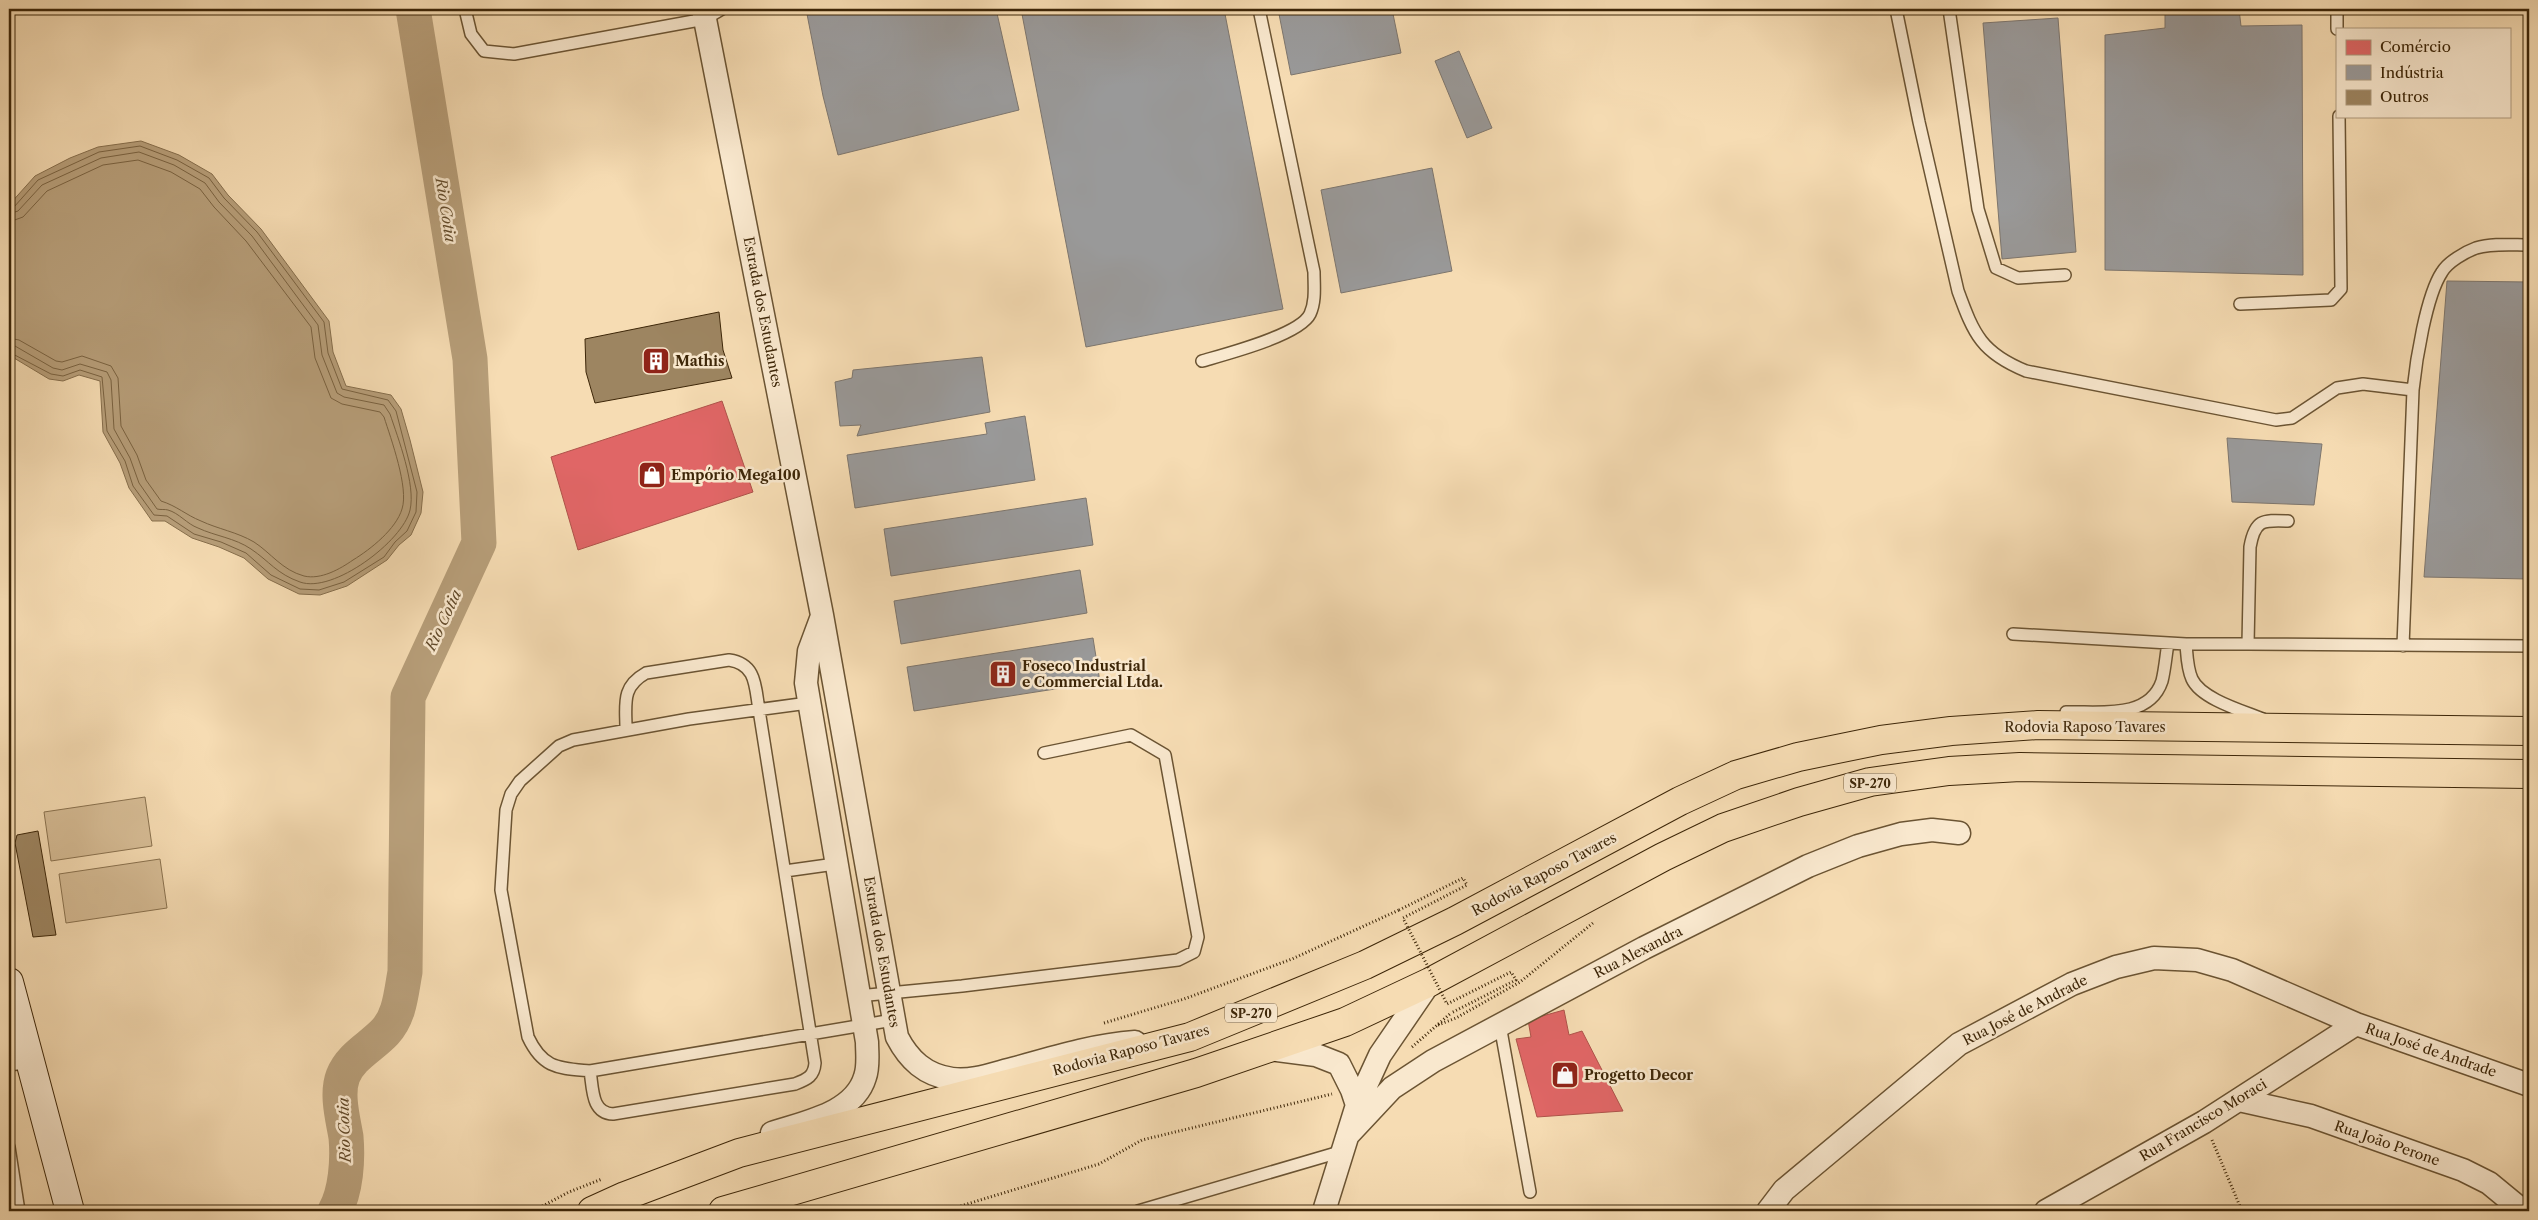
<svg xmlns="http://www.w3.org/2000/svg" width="2538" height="1220" viewBox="0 0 2538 1220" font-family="'Libre Caslon Text',serif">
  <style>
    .green { fill: #d7bd96; stroke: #8a724f }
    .water { fill: #b79e79; stroke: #866e4c }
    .shops { fill: #e06666; stroke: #af534a }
    .industry { fill: #999; stroke: #7d766e }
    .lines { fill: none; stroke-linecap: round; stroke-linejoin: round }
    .shore { stroke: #7a6240; stroke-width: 1 }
    .river { stroke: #b79e79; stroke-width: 35 }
    .building { fill: #9d8561; stroke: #3d2608 }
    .service-casing { stroke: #6b5433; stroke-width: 14 }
    .minor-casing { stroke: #6b5433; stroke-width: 25 }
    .secondary-casing { stroke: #3d2608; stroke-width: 30 }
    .motorway-casing { stroke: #3d2608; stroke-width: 30 }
    .path { stroke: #3d2608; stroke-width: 3; stroke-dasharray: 1 2.5; stroke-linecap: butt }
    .service { stroke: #f9e8ce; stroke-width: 11 }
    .minor { stroke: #f9e8ce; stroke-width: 22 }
    .secondary { stroke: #f9e8ce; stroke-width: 28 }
    .motorway { stroke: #f6dcb3; stroke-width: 28 }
    .path-bridge { stroke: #3d2608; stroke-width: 3; stroke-dasharray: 1 2.5; stroke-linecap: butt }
    .labels { text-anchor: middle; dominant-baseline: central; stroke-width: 5; stroke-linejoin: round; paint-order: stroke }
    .shield { fill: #f9e8ce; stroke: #756043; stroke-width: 1 }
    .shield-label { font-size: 12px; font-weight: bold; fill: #3d2608 }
    .street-label { font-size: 14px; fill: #3d2608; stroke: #f9e8ce }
    .poi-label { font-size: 14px; font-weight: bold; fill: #3d2608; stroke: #f9e8ce; text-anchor: start }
    .water-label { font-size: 15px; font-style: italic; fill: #624a2a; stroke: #f9e8ce }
  </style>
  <rect width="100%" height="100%" fill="#f6dcb3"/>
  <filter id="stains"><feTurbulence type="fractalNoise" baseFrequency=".004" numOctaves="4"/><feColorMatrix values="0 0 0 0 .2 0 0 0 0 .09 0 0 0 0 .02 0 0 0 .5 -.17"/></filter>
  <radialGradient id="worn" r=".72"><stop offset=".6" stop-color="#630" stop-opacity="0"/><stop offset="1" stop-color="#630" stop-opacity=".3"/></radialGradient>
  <path class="green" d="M 145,797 L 152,846 L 51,861 L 44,812 Z
    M 160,859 L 167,908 L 66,923 L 59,874 Z"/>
  <path class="water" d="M 141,141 L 179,155 L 212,174 L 228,195 L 261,229 L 329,321 L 333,352 L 346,386 L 391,395 L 401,409 L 410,440 L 423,492 L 421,513 L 411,535 L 399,545 L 387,560 L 347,586 L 320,595 L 299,594 L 268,579 L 244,558 L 219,547 L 192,538 L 165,521 L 152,521 L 129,488 L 120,463 L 103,432 L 100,381 L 79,375 L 63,381 L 49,379 L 9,355 L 9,205 L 35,176 L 70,158 L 98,147 Z"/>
  <path class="shops" d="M 722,401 L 753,492 L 578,550 L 551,457 Z
    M 1564,1010 L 1569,1035 L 1582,1031 L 1623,1111 L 1537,1117 L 1516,1039 L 1531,1037 L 1528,1020 Z"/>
  <path class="industry" d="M 806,9 L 996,9 L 1019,110 L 838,155 L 823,96 Z
    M 1021,9 L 1224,9 L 1283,309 L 1086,347 Z
    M 1278,9 L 1392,9 L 1401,53 L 1291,75 Z
    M 2165,9 L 2239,9 L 2241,26 L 2302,25 L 2303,275 L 2105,270 L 2105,35 L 2165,28 Z
    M 2058,18 L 2076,252 L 2002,259 L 1983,23 Z
    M 1459,51 L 1492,128 L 1467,138 L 1435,61 Z
    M 1432,168 L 1452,271 L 1341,293 L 1321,190 Z
    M 2447,281 L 2529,282 L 2529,579 L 2424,577 Z
    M 982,357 L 990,412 L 857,436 L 861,425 L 840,426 L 835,382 L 852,378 L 853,370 Z
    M 1025,416 L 1035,480 L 855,508 L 847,455 L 987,434 L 985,423 Z
    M 2227,438 L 2322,444 L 2314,505 L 2232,502 Z
    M 1086,498 L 1093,545 L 891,576 L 884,529 Z
    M 1080,570 L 1087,613 L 901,644 L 894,601 Z
    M 1093,638 L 1100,682 L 914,711 L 907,667 Z"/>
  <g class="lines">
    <path class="shore" d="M 9,208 L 14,207 L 38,180 L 99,152 L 140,146 L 177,160 L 209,178 L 224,198 L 257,232 L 324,322 L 328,353 L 342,389 L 388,400 L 396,411 L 417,492 L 416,512 L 407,531 L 395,542 L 384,557 L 344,582 L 319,590 L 300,589 L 271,575 L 246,553 L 221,542 L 194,534 L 167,516 L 154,515 L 133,486 L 125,461 L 107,431 L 102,377 L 80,370 L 63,376 L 51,374 L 9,352
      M 9,214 L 18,211 L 42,185 L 101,158 L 139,152 L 174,165 L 205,183 L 219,202 L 252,236 L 318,325 L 322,355 L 337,393 L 344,397 L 384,405 L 390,414 C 398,438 416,485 410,510 C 403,541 333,594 300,582 C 277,574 269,561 251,549 C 235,538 215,536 198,528 C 187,524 179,513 168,510 C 165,509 161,510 157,509 L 139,483 L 130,458 L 114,429 L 111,380 L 107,372 L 80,364 L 62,370 L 53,368 L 15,346 L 9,345
      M 9,222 L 23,217 L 47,191 L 103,165 L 138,160 L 171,172 L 200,189 L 214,207 L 246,241 L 311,327 L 315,358 L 331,398 L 342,404 L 380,412 L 384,417 C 391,439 409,488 402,509 C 396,529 371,549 353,560 C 340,569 321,580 304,576 C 282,570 271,553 254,542 C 237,532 218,529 201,521 C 186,515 177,506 161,501 L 146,480 L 137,455 L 121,426 L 118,378 L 111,366 L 82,356 L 62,362 L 56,361 L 19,340 L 9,338"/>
    <path class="river" d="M 335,1211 C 346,1191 348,1160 346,1137 C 343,1119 336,1094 343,1076 C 351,1056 371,1047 385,1032 C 400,1016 401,993 405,972 L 408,697 L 479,543 L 470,359 L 413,9"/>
  </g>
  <path class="building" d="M 719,312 L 723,350 L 732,378 L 595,403 L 586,372 L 585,339 Z
    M 38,831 L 56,935 L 33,937 L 15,843 L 17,835 Z"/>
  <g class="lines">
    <g class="service-casing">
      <path id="service" d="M 465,9 L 471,34 L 484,51 L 514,54 L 705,19 L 722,9
        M 1896,9 L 1919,122 L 1958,291 C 1974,335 1982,353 2026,371 L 2276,420 L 2292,418 L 2337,388 L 2363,384 L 2413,390 C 2416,361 2426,296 2442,272 C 2448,262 2465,252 2476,248 C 2492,243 2512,245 2529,245
        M 1949,9 L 1978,209 L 1996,268 L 2018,278 L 2065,275
        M 2337,9 L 2337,29
        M 2240,304 L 2331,300 L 2341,289 L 2339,116
        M 1202,361 C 1226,354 1300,335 1310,314 C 1316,301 1314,286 1314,272 L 1259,9
        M 2013,634 L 2186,644 L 2248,644 L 2250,547 C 2255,519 2263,520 2288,521
        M 2186,644 C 2187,655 2187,668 2192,679 C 2201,699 2243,711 2263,719
        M 2248,644 L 2529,646
        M 2403,646 L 2413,390
        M 808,703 L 689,719 L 573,740 L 559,746 L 520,781 L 511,794 L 506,810 L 501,890 L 528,1037 C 543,1069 559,1068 590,1071 L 893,1020
        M 2066,712 C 2099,711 2149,720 2162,681 C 2165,669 2166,655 2168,643
        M 785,871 L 835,864
        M 858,996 L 962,986 L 1178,960 L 1194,952 L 1198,937 L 1165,755 L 1131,735 L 1044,753
        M 1500,1025 L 1530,1192
        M 9,1065 L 31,1062
        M 590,1071 C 593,1088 591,1113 613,1114 L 795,1084 C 808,1079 814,1076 815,1063 L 759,710 C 755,687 757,664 729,660 L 646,673 C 621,687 626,704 626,729
        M 9,1147 L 19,1211
        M 1138,1211 L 1343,1151"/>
    </g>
    <g class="minor-casing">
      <path id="minor" d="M 703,9 L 822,615 L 897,1037 C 909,1060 925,1075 952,1079 C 973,1082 995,1073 1016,1068 C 1055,1057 1094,1045 1135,1042
        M 1269,1049 L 1316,1055 L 1339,1064 L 1352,1090 L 1357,1105
        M 2239,1100 L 2311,1116 L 2463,1170 L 2489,1183 L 2523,1211
        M 772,1133 C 804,1122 854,1114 865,1077 C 869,1066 867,1053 867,1042 L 806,683 L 809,651 L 822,616
        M 1348,1135 L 1392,1088 L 1433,1061 L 1644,948 L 1808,866 L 1858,846 L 1901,834 L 1932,830 L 1959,833
        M 1324,1211 L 1357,1105 L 1380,1055 L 1430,982
        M 1768,1211 L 1784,1190 L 1959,1044 L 2072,984 L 2116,967 L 2154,958 L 2197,960 L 2232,970 L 2356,1024 L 2529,1085
        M 2046,1211 L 2204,1122 L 2356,1024"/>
    </g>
    <g class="secondary-casing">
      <path id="secondary" d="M 9,982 L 70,1211"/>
    </g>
    <g class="motorway-casing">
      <path id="motorway" d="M 592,1211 L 625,1196 L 739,1153 L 1190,1037 L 1365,965 L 1455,921 L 1680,801 L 1736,775 L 1798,757 L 1881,740 L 1951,731 L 2038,725 L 2529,731
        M 723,1211 L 1196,1073 L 1345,1022 L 1430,982 L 1663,857 L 1723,828 L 1799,802 L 1870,782 L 1949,771 L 2020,767 L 2529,774"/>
    </g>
    <path class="path" d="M 1104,1023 L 1184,999 L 1292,959 L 1399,910
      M 1438,1025 L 1456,1018 L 1520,982 L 1593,923
      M 1412,1047 L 1451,1013
      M 2212,1140 L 2242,1211
      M 533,1211 L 569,1192 L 602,1179
      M 944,1211 L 1099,1164 L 1142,1140 L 1332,1094"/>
    <use href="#service" class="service"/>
    <use href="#minor" class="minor"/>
    <use href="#secondary" class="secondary"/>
    <use href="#motorway" class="motorway"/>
    <path class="path-bridge" d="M 1399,910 L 1463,878 L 1467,885 L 1403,918 L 1447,1004 L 1511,972 L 1516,980 L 1451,1013"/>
  </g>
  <defs>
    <g id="building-square" transform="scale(1.4375)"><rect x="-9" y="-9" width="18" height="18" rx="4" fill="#8f2418" stroke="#f9e8ce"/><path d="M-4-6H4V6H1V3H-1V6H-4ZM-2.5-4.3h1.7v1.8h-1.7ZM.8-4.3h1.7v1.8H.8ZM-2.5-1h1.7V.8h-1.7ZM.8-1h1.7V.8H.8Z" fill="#fff"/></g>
    <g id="shop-square" transform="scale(1.4375)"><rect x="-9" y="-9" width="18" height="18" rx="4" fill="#8f2418" stroke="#f9e8ce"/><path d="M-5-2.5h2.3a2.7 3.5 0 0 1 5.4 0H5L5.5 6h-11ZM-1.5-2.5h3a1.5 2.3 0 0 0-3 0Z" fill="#fff"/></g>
  </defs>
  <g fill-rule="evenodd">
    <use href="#building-square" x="656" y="361"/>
    <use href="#shop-square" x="652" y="475"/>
    <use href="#building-square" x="1003" y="674"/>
    <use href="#shop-square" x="1565" y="1075"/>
  </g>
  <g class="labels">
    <g class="shield">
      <rect x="1844" y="773.5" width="52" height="19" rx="4"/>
      <rect x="1225" y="1003.5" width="52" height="19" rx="4"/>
    </g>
    <g class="shield-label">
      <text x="1870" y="783">SP-270</text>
      <text x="1251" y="1013">SP-270</text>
    </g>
    <g class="street-label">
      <text transform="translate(763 312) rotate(79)">Estrada dos Estudantes</text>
      <text x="2085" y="727">Rodovia Raposo Tavares</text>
      <text transform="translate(1544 874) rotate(-28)">Rodovia Raposo Tavares</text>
      <text transform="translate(882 952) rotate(80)">Estrada dos Estudantes</text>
      <text transform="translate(1638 952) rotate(-27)">Rua Alexandra</text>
      <text transform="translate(2025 1010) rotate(-27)">Rua José de Andrade</text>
      <text transform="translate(1131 1050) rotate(-15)">Rodovia Raposo Tavares</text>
      <text transform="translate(2431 1050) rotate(19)">Rua José de Andrade</text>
      <text transform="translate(2203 1120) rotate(-31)">Rua Francisco Moraci</text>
      <text transform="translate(2387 1143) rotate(19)">Rua João Perone</text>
    </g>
    <g class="poi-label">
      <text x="675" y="361">Mathis</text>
      <text x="671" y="475">Empório Mega100</text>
      <text x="1022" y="666">Foseco Industrial<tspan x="1022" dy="16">e Commercial Ltda.</tspan></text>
      <text x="1584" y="1075">Progetto Decor</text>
    </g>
    <g class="water-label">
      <text transform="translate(446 210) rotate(81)">Rio Cotia</text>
      <text transform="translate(443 620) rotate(-65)">Rio Cotia</text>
      <text transform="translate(344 1130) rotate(-92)">Rio Cotia</text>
    </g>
  </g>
  <rect width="2538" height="1220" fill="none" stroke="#f6dcb3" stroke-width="30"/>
  <rect x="10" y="10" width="2518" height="1200" fill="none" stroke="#3d2608" stroke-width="2.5"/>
  <rect x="15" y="15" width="2508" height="1190" fill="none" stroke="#3d2608"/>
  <rect x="2336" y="28" width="175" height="90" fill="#f9e8ce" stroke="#ae9a7f"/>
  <rect x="2346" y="40" width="25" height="15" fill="#e06666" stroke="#ae9a7f"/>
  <text x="2380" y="52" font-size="15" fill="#3d2608">Comércio</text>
  <rect x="2346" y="65" width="25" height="15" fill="#999999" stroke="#ae9a7f"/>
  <text x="2380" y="78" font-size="15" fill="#3d2608">Indústria</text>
  <rect x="2346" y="90" width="25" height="15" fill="#9d8561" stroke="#ae9a7f"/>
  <text x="2380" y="102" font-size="15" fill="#3d2608">Outros</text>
  <rect width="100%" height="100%" filter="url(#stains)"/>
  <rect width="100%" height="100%" fill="url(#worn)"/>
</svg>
